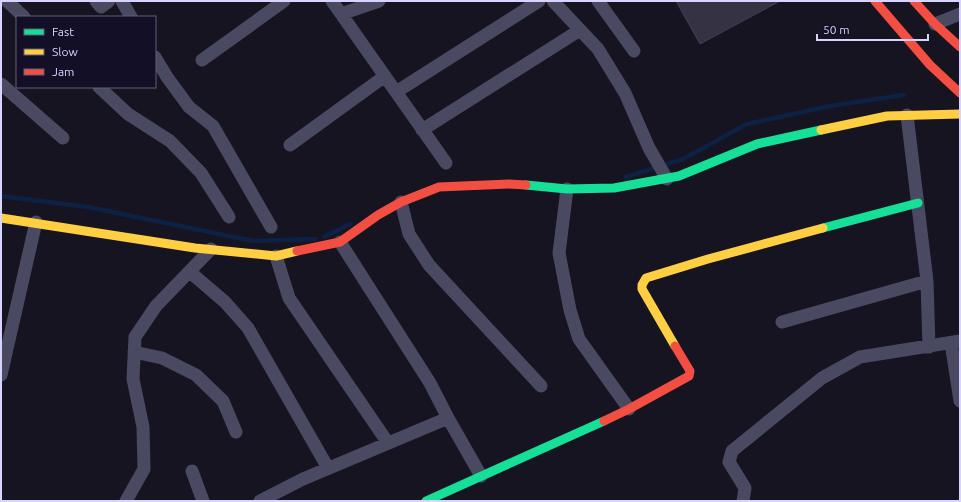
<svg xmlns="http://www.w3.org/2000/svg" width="961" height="502" viewBox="0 0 961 502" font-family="Ubuntu,sans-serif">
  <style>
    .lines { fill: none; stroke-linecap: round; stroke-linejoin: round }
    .stream { stroke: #0d2144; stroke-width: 4.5 }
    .building { fill: #343243; stroke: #433f54 }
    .street { stroke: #4a4962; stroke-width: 13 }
    .fast { stroke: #16e098; stroke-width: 9 }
    .slow { stroke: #ffcf43; stroke-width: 9 }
    .jam { stroke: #f24e42; stroke-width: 9 }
  </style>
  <rect width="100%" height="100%" fill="#161421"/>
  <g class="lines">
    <path class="stream" d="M 626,177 L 683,159 L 747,124 L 830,106 L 904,95
      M 1,196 L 88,207 L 253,241 L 315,239
      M 324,237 L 350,224"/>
  </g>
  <path class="building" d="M 676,1 L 780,1 L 700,44 Z"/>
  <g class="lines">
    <path class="street" d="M 7,1 L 24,17
      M 96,1 L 101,7 L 109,1
      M 122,1 L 131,17
      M 332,1 L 446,163
      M 553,1 L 598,49 L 625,93 L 649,148 L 667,179
      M 598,1 L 634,51
      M 341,14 L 379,1
      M 935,24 L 960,14
      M 155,57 L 167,77 L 189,107 L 213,126 L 271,227
      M 202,60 L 284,1
      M 1,84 L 63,138
      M 99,87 L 128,114 L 170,141 L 201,173 L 229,217
      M 396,92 L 539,1
      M 907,115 L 927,281 L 929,347
      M 422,130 L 580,30
      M 290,145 L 385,76
      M 567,189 L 559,253 L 570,310 L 579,339 L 629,409
      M 401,202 L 409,234 L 429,265 L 541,386
      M 340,242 L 430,383 L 448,418 L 481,476
      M 276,256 L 289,298 L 388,443
      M 190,272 L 225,302 L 248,328 L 328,468
      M 782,322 L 927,281
      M 951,343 L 960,401
      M 134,352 L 162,358 L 196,375 L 223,401 L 236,432
      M 1,375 L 36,222
      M 192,471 L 203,501
      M 126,501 L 144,469 L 143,427 L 133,379 L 135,337 L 156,306 L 211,249
      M 260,501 L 303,479 L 448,418
      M 743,501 L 745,488 L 729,462 L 732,451 L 822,378 L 860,357 L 960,341"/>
    <path class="fast" d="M 526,185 L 567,189 L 614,188 L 679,176 L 757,144 L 821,130
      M 823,228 L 918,203
      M 426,501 L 604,421"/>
    <path class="slow" d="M 821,130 L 887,116 L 960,114
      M 1,218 L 195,248 L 276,256 L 297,251
      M 675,346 L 642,289 L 642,285 L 646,278 L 708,259 L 823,228"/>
    <path class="jam" d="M 875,1 L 930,65 L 960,93
      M 914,1 L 935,24 L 960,47
      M 297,251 L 340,242 L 378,215 L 401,202 L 439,187 L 509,184 L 526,185
      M 604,421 L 629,409 L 689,376 L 690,371 L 675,346"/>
  </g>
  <rect width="961" height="502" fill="none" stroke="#d9d4ff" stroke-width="4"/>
  <rect x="16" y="16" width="140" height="72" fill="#130f26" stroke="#625e7d"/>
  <rect x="24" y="29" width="20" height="6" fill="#16e098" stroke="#625e7d"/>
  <text x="52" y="36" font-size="12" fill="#d9d4ff">Fast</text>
  <rect x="24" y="49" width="20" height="6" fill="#ffcf43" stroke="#625e7d"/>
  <text x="52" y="56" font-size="12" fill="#d9d4ff">Slow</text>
  <rect x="24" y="69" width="20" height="6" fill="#f24e42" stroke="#625e7d"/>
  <text x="52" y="76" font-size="12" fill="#d9d4ff">Jam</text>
  <path d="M817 34v6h111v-6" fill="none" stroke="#d9d4ff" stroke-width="2"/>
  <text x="823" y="34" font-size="12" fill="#d9d4ff" stroke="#130f26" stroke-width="3" paint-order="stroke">50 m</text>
</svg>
